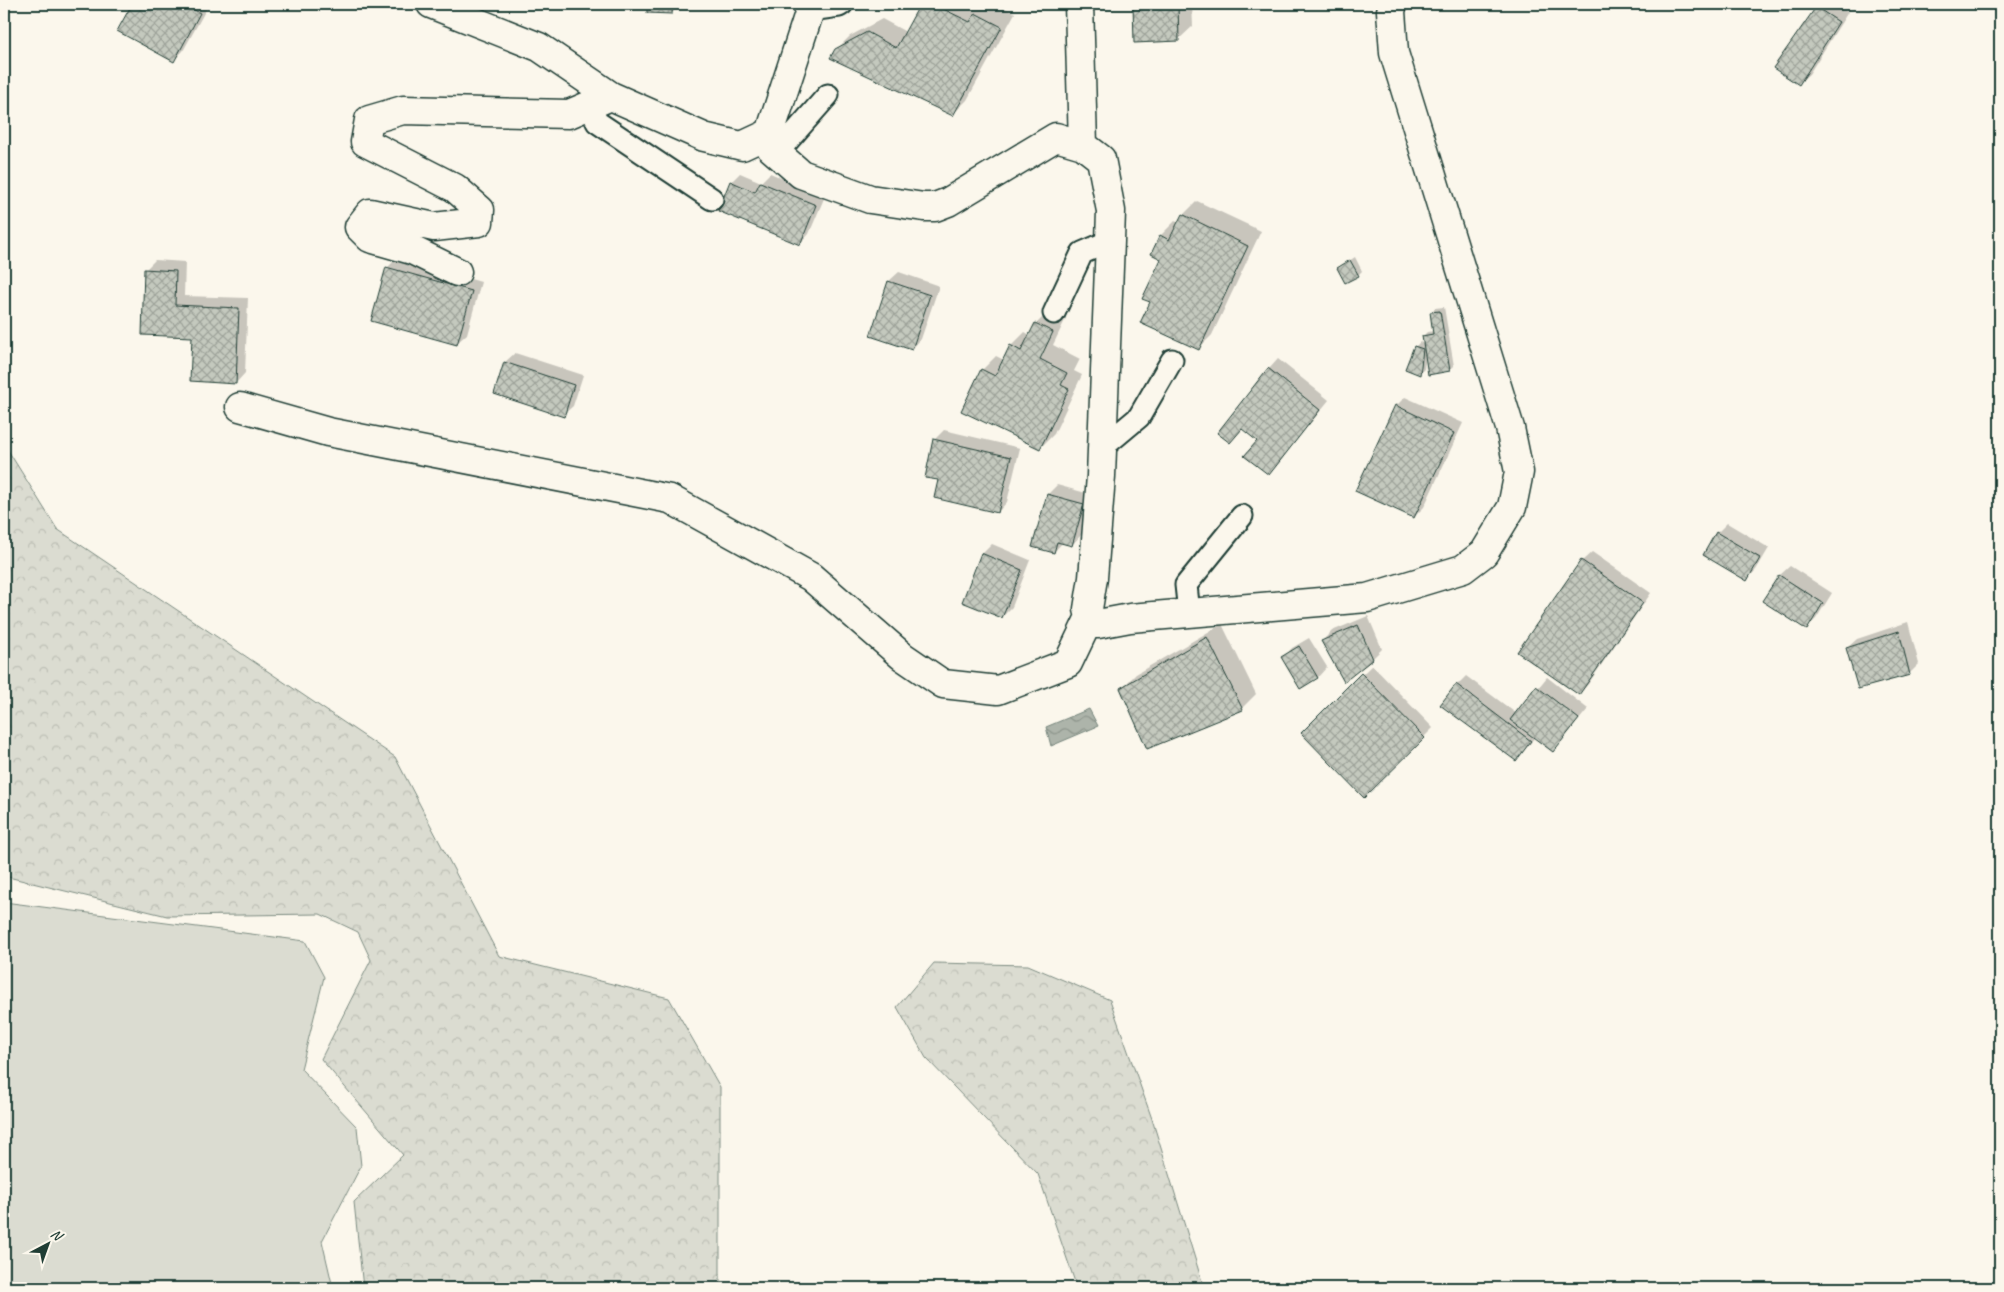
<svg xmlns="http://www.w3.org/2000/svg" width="2004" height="1292" viewBox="0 0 2004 1292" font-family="Caveat,sans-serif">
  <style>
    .green { fill: #dbdcd1; stroke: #7d8c82 }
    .forest { fill: url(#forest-crowns); stroke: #7d8c82 }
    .water { fill: url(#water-waves); stroke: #74847b }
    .shadow { fill: #0003 }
    .building { fill: url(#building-cross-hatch); stroke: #1f3d34 }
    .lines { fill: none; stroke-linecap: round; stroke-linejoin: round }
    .service-casing { stroke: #1f3d34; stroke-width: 25 }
    .minor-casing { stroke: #1f3d34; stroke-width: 31 }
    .service { stroke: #fbf7ec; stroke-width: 21 }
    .minor { stroke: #fbf7ec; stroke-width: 28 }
  </style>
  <defs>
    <pattern id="forest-crowns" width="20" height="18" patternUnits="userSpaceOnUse" patternTransform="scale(1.25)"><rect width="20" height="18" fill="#dbdcd1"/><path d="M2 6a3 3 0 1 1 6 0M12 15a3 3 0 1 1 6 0" fill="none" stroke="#bcbeb4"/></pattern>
    <pattern id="water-waves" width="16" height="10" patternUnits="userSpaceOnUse" patternTransform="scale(1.25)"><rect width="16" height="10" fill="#adb4aa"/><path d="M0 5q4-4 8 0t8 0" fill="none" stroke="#8c948b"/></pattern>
    <pattern id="building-cross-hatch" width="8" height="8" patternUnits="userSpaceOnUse" patternTransform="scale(1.25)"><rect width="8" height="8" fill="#c4c9be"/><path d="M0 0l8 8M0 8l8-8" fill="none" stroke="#9fa49b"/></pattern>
  </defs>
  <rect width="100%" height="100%" fill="#fbf7ec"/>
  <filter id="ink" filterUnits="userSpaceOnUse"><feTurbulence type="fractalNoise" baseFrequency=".02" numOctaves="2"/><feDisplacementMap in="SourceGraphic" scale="10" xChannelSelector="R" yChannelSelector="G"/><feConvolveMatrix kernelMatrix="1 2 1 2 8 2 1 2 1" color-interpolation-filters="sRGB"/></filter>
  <g filter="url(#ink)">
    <path class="green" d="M 4,902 L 305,941 L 324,977 L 301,1069 L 357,1127 L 361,1166 L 322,1241 L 333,1288 L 4,1288 Z"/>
    <path class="forest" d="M 4,444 L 57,529 L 395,757 L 499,956 L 669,998 L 720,1087 L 720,1288 L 363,1288 L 354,1202 L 403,1155 L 321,1059 L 371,960 L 358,932 L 320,914 L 167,916 L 4,876 Z
      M 934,963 L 1028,965 L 1110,1000 L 1152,1119 L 1204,1288 L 1077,1288 L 1038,1174 L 926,1058 L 897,1007 Z"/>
    <path class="water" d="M 1089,709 L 1098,726 L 1051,746 L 1046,727 Z"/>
    <path class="shadow" d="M 134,4 L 209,4 L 183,51 L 174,60 L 119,31 Z
      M 648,4 L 676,4 L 676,8 L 672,13 L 648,12 Z
      M 922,4 L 975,4 L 982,8 L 986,4 L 997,4 L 1015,13 L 967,100 L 952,115 L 836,50 L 850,36 L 882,19 L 906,32 Z
      M 1134,4 L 1192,4 L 1193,26 L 1178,40 L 1136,41 Z
      M 1820,4 L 1835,4 L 1848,12 L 1809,74 L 1799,83 L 1774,68 Z
      M 740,173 L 761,182 L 770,173 L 825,196 L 809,234 L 800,244 L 731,182 Z
      M 1197,201 L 1261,231 L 1212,335 L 1198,349 L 1152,302 L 1163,258 L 1161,235 L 1175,221 L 1179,223 L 1183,215 Z
      M 1355,257 L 1362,271 L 1358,275 L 1339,268 Z
      M 397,258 L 481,282 L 467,334 L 457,343 L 387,268 Z
      M 155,260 L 185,262 L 184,296 L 248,298 L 245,373 L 236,383 L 193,336 L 145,270 Z
      M 899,272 L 939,286 L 921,339 L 912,349 L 889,281 Z
      M 1444,307 L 1454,366 L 1450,370 L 1426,357 L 1424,369 L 1420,373 L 1407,368 L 1416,346 L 1420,342 L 1424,344 L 1423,336 L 1427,332 L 1434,331 L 1431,313 L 1435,308 Z
      M 1050,310 L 1066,318 L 1053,345 L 1080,359 L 1074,371 L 1082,375 L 1054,434 L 1040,448 L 982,370 L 996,356 L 1004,360 L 1011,346 L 1025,332 L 1030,335 L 1036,324 Z
      M 515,353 L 583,375 L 573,406 L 563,415 L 495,393 L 505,362 Z
      M 1278,359 L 1329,400 L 1269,474 L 1258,441 L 1243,428 L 1230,442 L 1269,369 Z
      M 1405,397 L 1463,423 L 1424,507 L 1414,517 L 1396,406 Z
      M 944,430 L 1020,448 L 1007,502 L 998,512 L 940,479 L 934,440 Z
      M 1057,485 L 1093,495 L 1081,535 L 1072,545 L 1063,542 L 1054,552 L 1048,494 Z
      M 1727,523 L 1769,548 L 1756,570 L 1746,580 L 1717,533 Z
      M 992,544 L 1030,560 L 1012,607 L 1002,617 L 982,554 Z
      M 1592,552 L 1651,593 L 1588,684 L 1579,694 L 1582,561 Z
      M 1790,566 L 1832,593 L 1816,619 L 1806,628 L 1764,601 L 1780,575 Z
      M 1368,616 L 1382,649 L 1373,658 L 1322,641 L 1332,631 Z
      M 1908,622 L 1919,664 L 1909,674 L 1847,648 L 1857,639 Z
      M 1222,624 L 1256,694 L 1242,708 L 1148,747 L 1121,689 L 1136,674 Z
      M 1309,638 L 1327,667 L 1318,677 L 1301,687 L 1283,658 L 1292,648 Z
      M 1372,665 L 1433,728 L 1364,797 L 1302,733 Z
      M 1466,676 L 1517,714 L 1547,677 L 1588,709 L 1553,751 L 1535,737 L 1516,760 L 1457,685 Z"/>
    <path class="building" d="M 132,4 L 183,4 L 200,13 L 174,62 L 117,31 Z
      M 647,4 L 673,4 L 672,14 L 647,13 Z
      M 920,4 L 933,4 L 970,22 L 975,13 L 1002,27 L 953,116 L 830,58 L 835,49 L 867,32 L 896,48 Z
      M 1133,4 L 1178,4 L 1179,41 L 1134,43 Z
      M 1816,7 L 1839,22 L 1799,85 L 1773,68 Z
      M 730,181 L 755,192 L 760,182 L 816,205 L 800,245 L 718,211 Z
      M 1182,214 L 1248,246 L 1199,350 L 1140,323 L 1150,302 L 1142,299 L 1161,259 L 1151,254 L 1160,235 L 1169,240 Z
      M 1350,260 L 1359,276 L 1345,283 L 1337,268 Z
      M 386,267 L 472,291 L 457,345 L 371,321 Z
      M 144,269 L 176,271 L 175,305 L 239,308 L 236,384 L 190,381 L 192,337 L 142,335 Z
      M 888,281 L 930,295 L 912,350 L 870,336 Z
      M 1440,311 L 1450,371 L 1428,375 L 1422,336 L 1433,334 L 1430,312 Z
      M 1035,323 L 1053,332 L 1040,359 L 1067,373 L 1061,385 L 1069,389 L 1040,449 L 961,411 L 981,369 L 995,376 L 1010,345 L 1021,351 Z
      M 1414,346 L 1423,349 L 1420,375 L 1405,369 Z
      M 504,362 L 574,385 L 564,417 L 494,394 Z
      M 1268,368 L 1320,410 L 1269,475 L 1244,456 L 1257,441 L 1242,429 L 1230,443 L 1217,433 Z
      M 1395,405 L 1454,433 L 1414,518 L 1355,491 Z
      M 933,439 L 1011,457 L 998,513 L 934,498 L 938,480 L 925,478 Z
      M 1047,494 L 1084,504 L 1072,546 L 1057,542 L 1054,553 L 1032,547 Z
      M 1716,532 L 1760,558 L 1747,581 L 1703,555 Z
      M 981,553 L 1022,570 L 1002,618 L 962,602 Z
      M 1581,560 L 1643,603 L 1579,695 L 1517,652 Z
      M 1779,575 L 1823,603 L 1807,630 L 1762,601 Z
      M 1358,625 L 1373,659 L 1344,682 L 1321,641 Z
      M 1899,631 L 1910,675 L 1858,689 L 1846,648 Z
      M 1207,637 L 1243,710 L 1147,749 L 1120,688 Z
      M 1299,646 L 1318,678 L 1300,689 L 1281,657 Z
      M 1361,673 L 1425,738 L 1364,798 L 1301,733 Z
      M 1456,684 L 1531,741 L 1516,761 L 1440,705 Z
      M 1536,686 L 1579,719 L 1553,752 L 1510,720 Z"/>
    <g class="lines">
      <g class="service-casing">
        <path id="service" d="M 810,10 L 839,6 L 842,4
          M 590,105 L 597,122 L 712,199
          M 777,153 L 828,95
          M 1054,313 L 1082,253 L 1110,241
          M 1102,448 L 1139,417 L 1172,360
          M 1189,613 L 1186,585 L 1242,516"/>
      </g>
      <g class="minor-casing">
        <path id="minor" d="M 431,4 L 539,47 L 611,96 L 704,137 L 742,146 L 770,133
          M 812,4 L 770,133 L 771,148 L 801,174 L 870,199 L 924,207 L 935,207 L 948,202 L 1056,137 L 1083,145 L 1101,159 L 1111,211 L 1110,241 L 1101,476 L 1093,578 L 1088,609 L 1090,617 L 1098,624 L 1130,618 L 1367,598 L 1463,569 L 1484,553 L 1512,507 L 1519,472 L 1510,428 L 1394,53 L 1391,11 L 1393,4
          M 1079,4 L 1083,145
          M 457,272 L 412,250 L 370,238 L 359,227 L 370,213 L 434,227 L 479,222 L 480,210 L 455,188 L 365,142 L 369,120 L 403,110 L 569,114 L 611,96
          M 240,407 L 328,432 L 670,499 L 811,577 L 902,656 L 943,684 L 998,690 L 1068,663 L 1090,617"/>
      </g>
      <use href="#service" class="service"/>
      <use href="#minor" class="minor"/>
    </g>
  </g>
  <rect width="2004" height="1292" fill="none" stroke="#fbf7ec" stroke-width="20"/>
  <rect x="10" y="10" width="1984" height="1272" fill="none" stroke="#1f3d34" stroke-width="2" filter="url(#ink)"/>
  <g transform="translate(48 1244) rotate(41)" stroke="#fbf7ec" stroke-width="4" paint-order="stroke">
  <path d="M0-4L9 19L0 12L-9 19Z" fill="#1f3d34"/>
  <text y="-8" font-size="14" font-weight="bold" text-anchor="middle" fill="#1f3d34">N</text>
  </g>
</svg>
